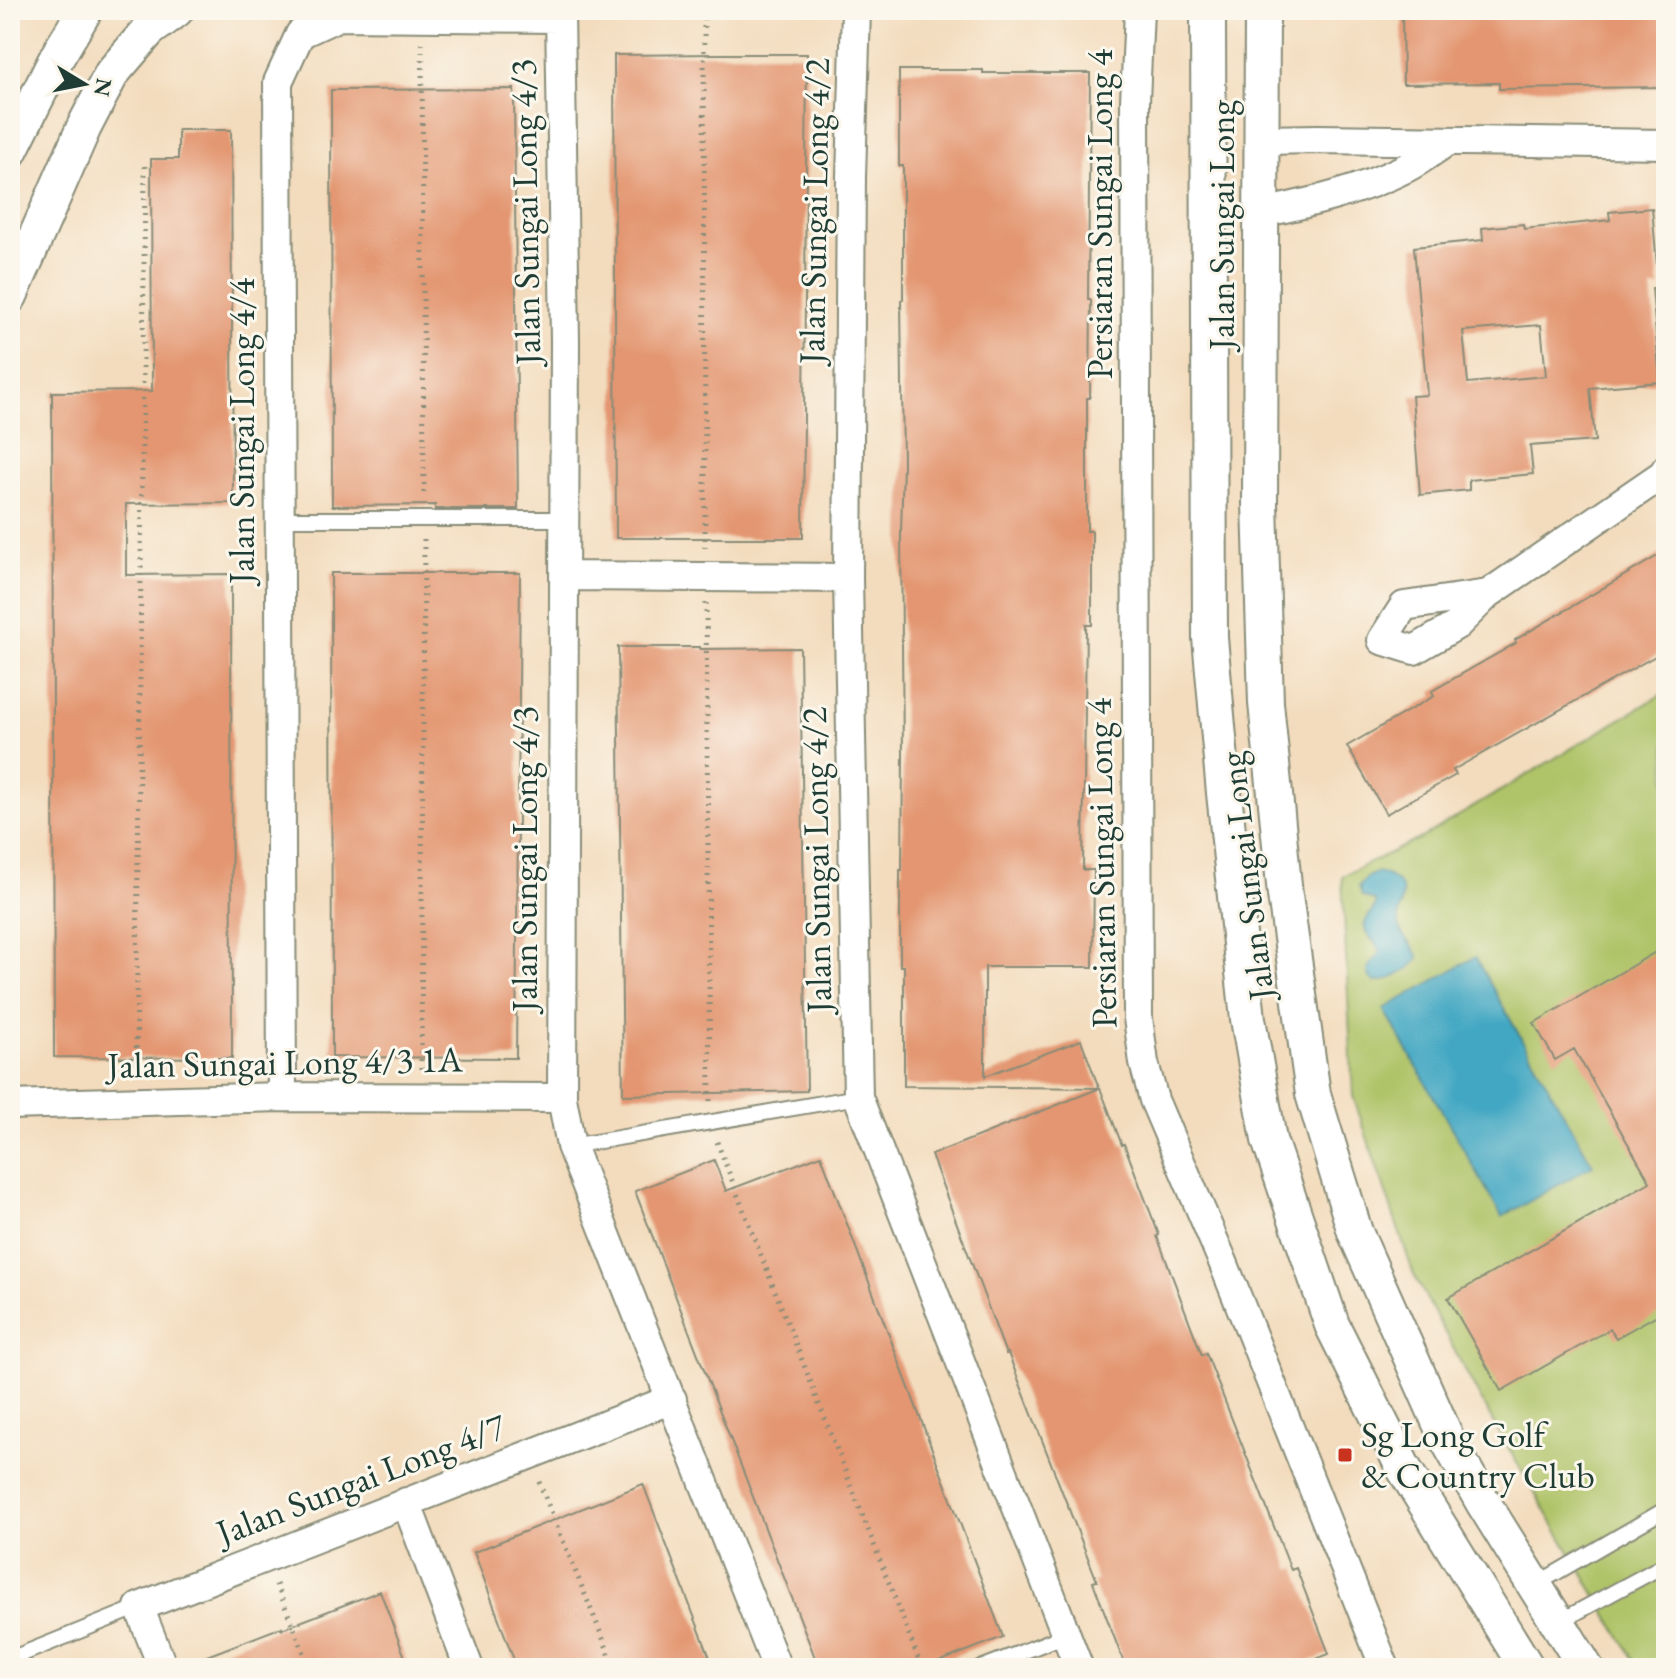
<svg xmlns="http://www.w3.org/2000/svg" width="1676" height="1678" viewBox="0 0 1676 1678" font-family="'EB Garamond',serif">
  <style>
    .green { fill: #afc367; stroke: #67804e; stroke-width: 2 }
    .water { fill: #43a7c3; stroke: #31727c; stroke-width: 2 }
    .building { fill: #e39671; fill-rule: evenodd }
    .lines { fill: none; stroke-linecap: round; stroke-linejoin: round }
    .service-casing { stroke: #898c78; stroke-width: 18 }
    .minor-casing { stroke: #898c78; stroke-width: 32 }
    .tertiary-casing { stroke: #898c78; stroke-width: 38 }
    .path { stroke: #898c78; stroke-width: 5; stroke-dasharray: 2 6; stroke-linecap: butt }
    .service { stroke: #fff; stroke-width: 14 }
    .minor { stroke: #fff; stroke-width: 28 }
    .tertiary { stroke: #fff; stroke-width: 34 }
    .poi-dot { fill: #c8321e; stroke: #fbf7ec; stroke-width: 3 }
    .labels { text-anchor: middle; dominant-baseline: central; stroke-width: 6; stroke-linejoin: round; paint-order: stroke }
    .street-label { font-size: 36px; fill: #1f3d34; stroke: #fbf7ec }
    .poi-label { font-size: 36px; fill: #1f3d34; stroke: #fbf7ec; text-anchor: start }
  </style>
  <rect width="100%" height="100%" fill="#fbf7ec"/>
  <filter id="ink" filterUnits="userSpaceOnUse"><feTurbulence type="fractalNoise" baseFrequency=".0125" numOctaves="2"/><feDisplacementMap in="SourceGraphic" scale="16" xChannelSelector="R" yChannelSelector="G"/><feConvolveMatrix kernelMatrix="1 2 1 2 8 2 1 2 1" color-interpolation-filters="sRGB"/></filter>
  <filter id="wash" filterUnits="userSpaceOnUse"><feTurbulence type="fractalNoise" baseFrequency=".006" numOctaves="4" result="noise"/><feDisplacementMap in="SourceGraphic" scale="32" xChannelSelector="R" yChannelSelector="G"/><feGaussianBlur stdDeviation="1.8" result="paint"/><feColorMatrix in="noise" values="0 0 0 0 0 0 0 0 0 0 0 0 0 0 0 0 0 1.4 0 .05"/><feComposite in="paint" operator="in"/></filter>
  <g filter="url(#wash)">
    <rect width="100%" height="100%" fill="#f3dcbd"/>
    <path class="green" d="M 1666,692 L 1666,1668 L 1639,1668 L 1494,1424 L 1414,1275 L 1353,1096 L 1342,876 L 1423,837 Z"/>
    <path class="water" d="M 1378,872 C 1423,887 1390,905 1401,931 C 1406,941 1415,947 1419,958 C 1410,971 1389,982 1374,982 L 1369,976 L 1368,968 L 1380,952 C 1370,930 1353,933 1376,906 L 1375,901 L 1362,896 L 1359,886 L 1367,877 Z
      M 1475,957 L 1593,1165 L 1502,1217 L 1384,1009 Z"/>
    <g id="blocks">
      <path class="building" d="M 1402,10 L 1666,10 L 1666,87 L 1499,89 L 1499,83 L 1403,84 Z
        M 719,54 L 807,54 L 803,538 L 616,538 L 614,55 Z
        M 899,70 L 983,70 L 983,73 L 1090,73 L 1088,300 L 1091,300 L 1090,398 L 1087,398 L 1087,531 L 1092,531 L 1092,625 L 1086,625 L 1083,870 L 1094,870 L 1093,967 L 985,967 L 985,1076 L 1081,1040 L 1099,1088 L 904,1086 L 904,966 L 900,966 L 900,870 L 902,870 L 903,756 L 901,531 L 903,465 L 901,300 L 903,300 L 903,166 L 899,166 Z
        M 514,89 L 518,509 L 435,509 L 435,505 L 332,506 L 331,90 Z
        M 178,130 L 231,130 L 233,503 L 126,504 L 126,575 L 231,574 L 232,1058 L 54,1057 L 52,392 L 152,391 L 151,159 L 178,159 Z
        M 1652,208 L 1659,288 L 1652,288 L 1660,382 L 1590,388 L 1595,441 L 1530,446 L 1533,474 L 1469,480 L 1469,490 L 1420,495 L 1412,396 L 1427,395 L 1414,247 L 1483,240 L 1482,228 L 1523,224 L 1524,229 L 1610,220 L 1609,212 ZM 1541,325 L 1546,376 L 1468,383 L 1463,331 Z
        M 1666,551 L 1666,650 L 1453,770 L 1456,775 L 1386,814 L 1347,746 L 1434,696 L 1432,691 L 1516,643 L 1515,640 Z
        M 331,573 L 520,573 L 516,1058 L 332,1057 Z
        M 618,647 L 700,647 L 700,649 L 800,648 L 807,1091 L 623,1095 Z
        M 1666,946 L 1666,1310 L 1616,1338 L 1610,1329 L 1501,1391 L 1448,1298 L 1650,1182 L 1574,1049 L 1555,1060 L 1534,1023 Z
        M 1100,1088 L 1122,1145 L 1124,1144 L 1159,1235 L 1157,1236 L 1202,1355 L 1206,1353 L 1291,1570 L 1296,1568 L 1329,1654 L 1293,1668 L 1126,1668 L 1093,1582 L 1097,1581 L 1008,1353 L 1006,1354 L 931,1155 Z
        M 821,1155 L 1003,1637 L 923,1668 L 819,1668 L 635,1191 L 714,1160 L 726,1191 Z
        M 643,1484 L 714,1668 L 517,1668 L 474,1552 Z
        M 380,1591 L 409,1668 L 181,1668 L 181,1666 L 282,1627 L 282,1629 Z"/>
    </g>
  </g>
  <g filter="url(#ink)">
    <use href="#blocks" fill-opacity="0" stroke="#898c78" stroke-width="2"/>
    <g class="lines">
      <g class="service-casing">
        <path id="service" d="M 280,519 L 564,519
          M 571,1146 L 858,1097
          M 1535,1585 L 1666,1509
          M 1557,1623 L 1666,1564
          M 10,1659 L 139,1607
          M 981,1668 L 1066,1635"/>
      </g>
      <g class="minor-casing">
        <path id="minor" d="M 560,10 L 565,341 L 562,1098 L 571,1146 L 777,1668
          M 856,10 L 851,177 L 848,578 L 858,1097 L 1079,1668
          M 1139,10 L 1135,101 L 1138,1018 L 1144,1063 L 1154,1100 L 1223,1262 L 1385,1668
          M 1262,140 L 1318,139 L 1666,144
          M 1261,213 C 1311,203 1360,191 1406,168 C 1420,161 1434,150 1448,141
          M 564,576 L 848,578
          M 1488,594 L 1404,606 L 1382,640 L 1414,650 L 1457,625 L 1488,594 L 1663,474 L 1666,469
          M 282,1097 L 278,82 L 300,34 L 339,16 L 560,18
          M 10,1105 L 282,1097 L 562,1098
          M 406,1502 L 469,1668
          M 163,1668 L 139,1607 L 672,1399"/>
      </g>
      <g class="tertiary-casing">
        <path id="tertiary" d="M 1208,10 L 1210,638 L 1224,793 L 1248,1019 L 1269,1140 L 1332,1325 L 1403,1467 L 1527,1668
          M 1262,10 L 1260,503 L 1266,703 L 1285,895 L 1313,1094 L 1355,1232 L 1447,1439 L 1484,1504 L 1586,1668
          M 10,151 L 57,57 L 85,10
          M 10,296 L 84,127 L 112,73 L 149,30 L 176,10"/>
      </g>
      <path class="path" d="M 704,10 L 705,549
        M 422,43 L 424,497
        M 706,603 L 710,1101
        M 421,1069 L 424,539
        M 136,1072 L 145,166
        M 717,1142 L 922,1668
        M 539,1482 L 615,1668
        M 276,1584 L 310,1668"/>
      <use href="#service" class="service"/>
      <use href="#minor" class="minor"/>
      <use href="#tertiary" class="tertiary"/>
    </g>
  </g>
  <rect class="poi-dot" x="1337" y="1447" width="16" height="16" rx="4"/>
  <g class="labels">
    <g class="street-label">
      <text transform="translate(814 211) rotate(-89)">Jalan Sungai Long 4/2</text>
      <text transform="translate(525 212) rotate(-91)">Jalan Sungai Long 4/3</text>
      <text transform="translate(1099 214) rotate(-90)">Persiaran Sungai Long 4</text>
      <text transform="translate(1221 225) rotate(-90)">Jalan Sungai Long</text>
      <text transform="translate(241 431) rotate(-90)">Jalan Sungai Long 4/4</text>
      <text transform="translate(524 859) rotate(-90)">Jalan Sungai Long 4/3</text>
      <text transform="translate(816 860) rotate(-91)">Jalan Sungai Long 4/2</text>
      <text transform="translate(1101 863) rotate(-91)">Persiaran Sungai Long 4</text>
      <text transform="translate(1246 876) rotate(-97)">Jalan Sungai Long</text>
      <text transform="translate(285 1062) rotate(-1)">Jalan Sungai Long 4/3 1A</text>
      <text transform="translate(361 1479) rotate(-21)">Jalan Sungai Long 4/7</text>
    </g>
    <g class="poi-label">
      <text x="1361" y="1434">Sg Long Golf<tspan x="1361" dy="41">&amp; Country Club</tspan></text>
    </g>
  </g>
  <rect width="1676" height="1678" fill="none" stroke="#fbf7ec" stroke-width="40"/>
  <g transform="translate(84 84) rotate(100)" stroke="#fbf7ec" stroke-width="6" paint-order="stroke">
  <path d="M0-6L14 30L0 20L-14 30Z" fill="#1f3d34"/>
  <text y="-12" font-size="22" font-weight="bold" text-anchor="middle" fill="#1f3d34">N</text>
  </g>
</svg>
